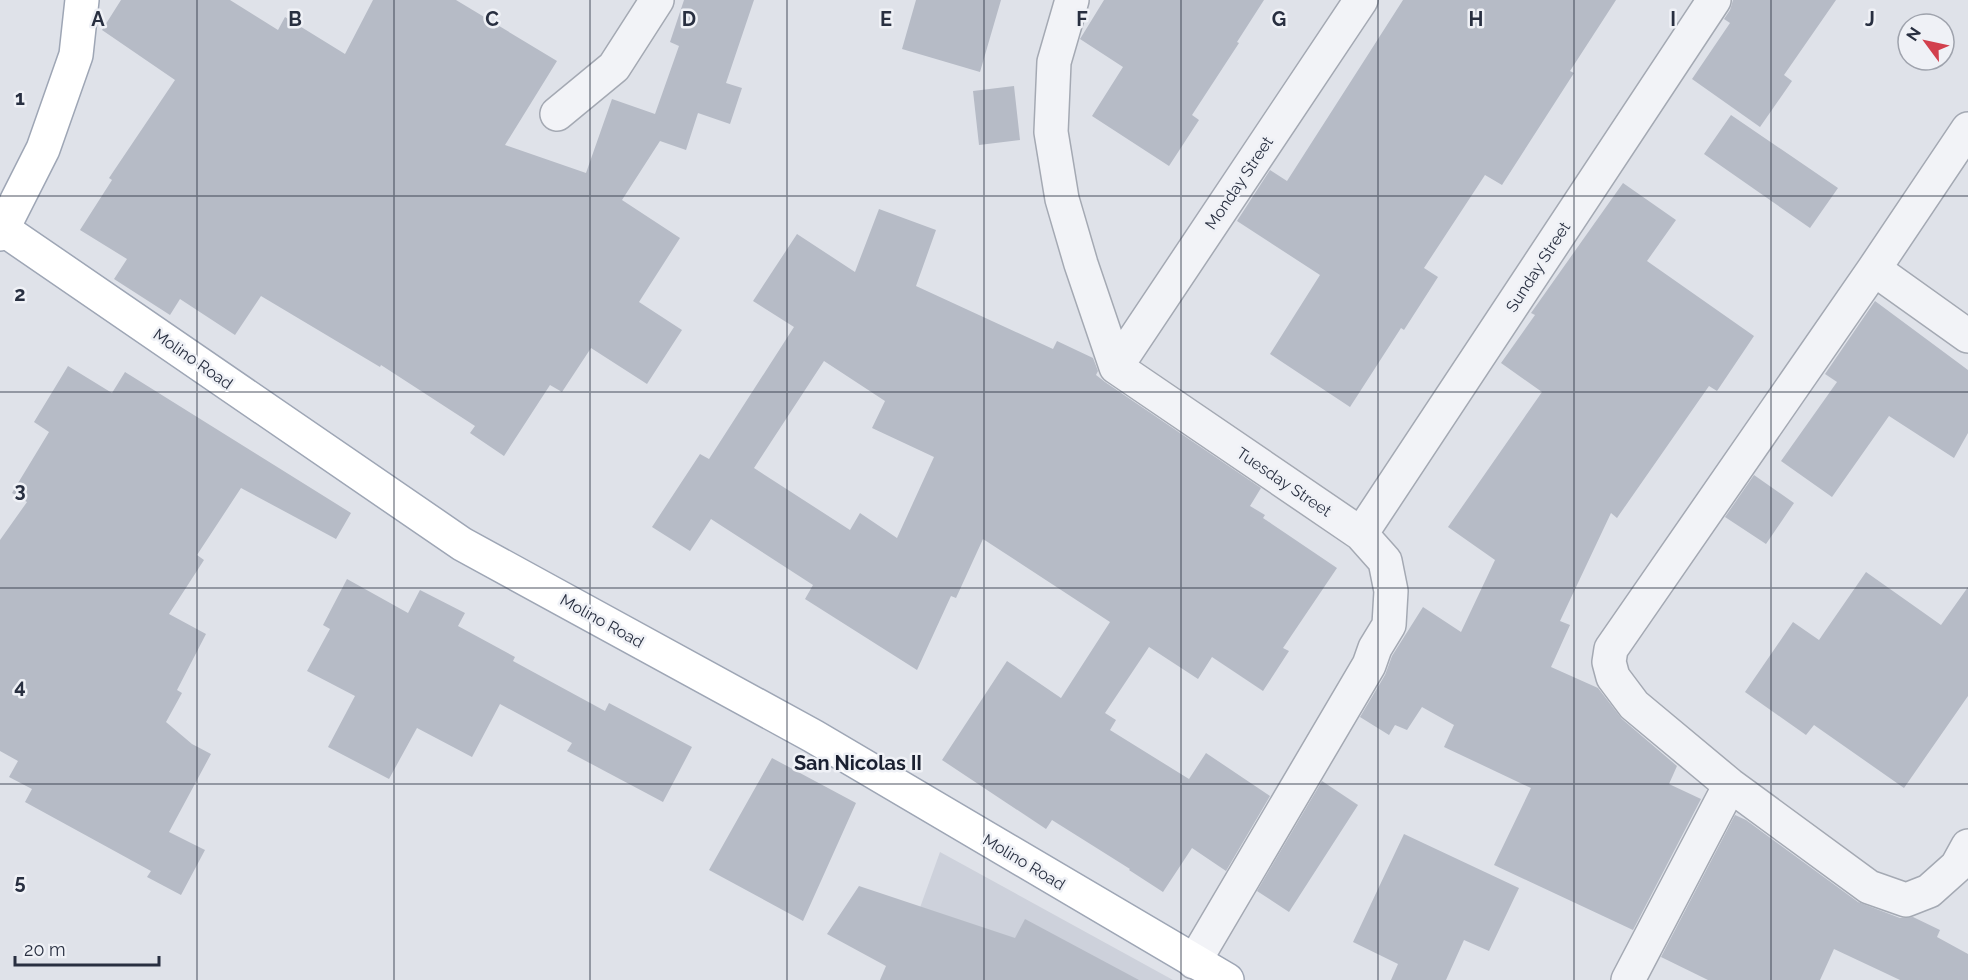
<svg xmlns="http://www.w3.org/2000/svg" width="1968" height="980" viewBox="0 0 1968 980" font-family="Raleway,sans-serif">
  <style>
    .built { fill: #cdd1db }
    .building { fill: #b6bbc6; fill-rule: evenodd }
    .lines { fill: none; stroke-linecap: round; stroke-linejoin: round }
    .minor-casing { stroke: #a4a9b3; stroke-width: 36 }
    .major-casing { stroke: #9ea6b5; stroke-width: 36 }
    .minor { stroke: #f2f3f7; stroke-width: 33 }
    .major { stroke: #fff; stroke-width: 33 }
    .grid { fill: none; stroke: #282f40; stroke-width: 1.5; stroke-opacity: 0.55 }
    .labels { text-anchor: middle; dominant-baseline: central; stroke-width: 5; stroke-linejoin: round; paint-order: stroke }
    .street-label { font-size: 16px; fill: #282f40; stroke: #eff1f6 }
    .quarter-label { font-size: 20px; font-weight: bold; fill: #1a2031; stroke: #eff1f6 }
    .grid-label { font-size: 20px; text-anchor: middle; font-weight: bold; fill: #282f40; stroke: #eff1f6; stroke-width: 5; stroke-linejoin: round; paint-order: stroke }
  </style>
  <rect width="100%" height="100%" fill="#dfe2e9"/>
  <path class="built" d="M 940,852 L 1173,980 L 894,980 Z"/>
  <path class="building" d="M 121,0 L 230,0 L 278,30 L 285,17 L 345,54 L 373,0 L 456,0 L 557,61 L 505,145 L 586,173 L 612,99 L 655,114 L 679,46 L 670,42 L 684,0 L 754,0 L 726,83 L 742,88 L 730,124 L 698,113 L 686,150 L 660,141 L 622,200 L 680,238 L 639,302 L 682,330 L 647,384 L 591,348 L 562,392 L 550,385 L 504,456 L 470,433 L 475,426 L 381,365 L 380,367 L 261,296 L 235,335 L 180,299 L 170,315 L 114,279 L 127,259 L 80,230 L 112,180 L 109,178 L 175,80 L 102,30 Z
    M 916,0 L 1001,0 L 980,72 L 902,49 Z
    M 1104,0 L 1264,0 L 1237,42 L 1239,43 L 1192,115 L 1199,120 L 1169,166 L 1092,116 L 1123,67 L 1080,39 Z
    M 1403,0 L 1616,0 L 1570,71 L 1574,73 L 1502,185 L 1485,175 L 1424,268 L 1438,277 L 1404,330 L 1401,328 L 1350,407 L 1270,354 L 1320,275 L 1237,221 L 1270,170 L 1287,181 Z
    M 1733,0 L 1836,0 L 1784,75 L 1792,81 L 1760,127 L 1692,79 L 1730,23 L 1724,19 L 1730,10 Z
    M 1014,86 L 1020,140 L 979,145 L 973,91 Z
    M 1731,115 L 1838,188 L 1810,228 L 1704,154 Z
    M 1623,183 L 1676,220 L 1647,261 L 1754,336 L 1717,391 L 1709,386 L 1617,518 L 1611,513 L 1560,621 L 1570,625 L 1551,667 L 1598,688 L 1622,719 L 1677,766 L 1669,784 L 1701,799 L 1633,930 L 1494,865 L 1531,788 L 1444,747 L 1454,725 L 1422,707 L 1407,730 L 1395,725 L 1389,735 L 1360,717 L 1385,675 L 1392,656 L 1423,607 L 1461,632 L 1495,560 L 1448,527 L 1542,392 L 1501,363 L 1535,315 L 1531,313 Z
    M 879,209 L 936,230 L 916,286 L 1053,349 L 1057,341 L 1093,358 L 1098,371 L 1096,375 L 1105,382 L 1261,488 L 1250,506 L 1265,515 L 1263,518 L 1337,568 L 1283,648 L 1289,651 L 1263,691 L 1212,657 L 1198,679 L 1149,647 L 1105,713 L 1116,720 L 1110,730 L 1189,779 L 1206,753 L 1270,796 L 1226,871 L 1192,848 L 1163,892 L 1129,870 L 1130,869 L 1052,820 L 1046,829 L 942,760 L 1007,661 L 1061,698 L 1110,622 L 983,539 L 956,598 L 951,596 L 917,670 L 805,599 L 813,585 L 711,519 L 690,551 L 652,527 L 700,454 L 709,459 L 794,327 L 753,301 L 797,234 L 855,272 ZM 824,361 L 885,401 L 872,428 L 934,457 L 897,538 L 860,513 L 850,530 L 754,468 Z
    M 1875,301 L 1968,370 L 1968,433 L 1954,458 L 1889,416 L 1832,497 L 1781,461 L 1837,382 L 1825,374 Z
    M 68,366 L 112,393 L 125,372 L 351,513 L 336,539 L 241,488 L 197,555 L 204,560 L 169,614 L 206,634 L 177,690 L 182,693 L 166,722 L 192,744 L 211,754 L 169,832 L 205,850 L 181,895 L 147,877 L 151,871 L 25,802 L 32,789 L 9,777 L 18,761 L 0,751 L 0,540 L 27,502 L 12,493 L 49,432 L 34,422 Z
    M 1754,475 L 1794,503 L 1766,544 L 1725,517 Z
    M 1866,572 L 1941,625 L 1968,587 L 1968,696 L 1904,788 L 1814,725 L 1806,735 L 1745,692 L 1793,622 L 1819,640 Z
    M 347,579 L 408,613 L 420,590 L 465,613 L 458,626 L 515,657 L 513,661 L 605,711 L 609,703 L 692,747 L 663,802 L 567,751 L 572,743 L 500,704 L 472,757 L 417,728 L 389,779 L 328,747 L 355,696 L 307,671 L 330,629 L 323,625 Z
    M 772,758 L 856,803 L 803,921 L 709,870 Z
    M 1322,781 L 1358,805 L 1289,912 L 1257,891 Z
    M 1735,815 L 1746,820 L 1858,902 L 1900,918 L 1913,917 L 1940,930 L 1937,937 L 1968,954 L 1968,980 L 1900,980 L 1834,949 L 1820,980 L 1708,980 L 1661,957 Z
    M 1404,834 L 1519,888 L 1489,951 L 1464,940 L 1446,980 L 1391,980 L 1398,964 L 1353,942 Z
    M 859,886 L 1015,938 L 1025,919 L 1139,980 L 880,980 L 886,966 L 827,934 Z"/>
  <g class="lines">
    <g class="minor-casing">
      <path id="minor" d="M 1072,0 L 1054,62 L 1051,132 L 1062,199 L 1081,264 L 1116,367 L 1361,534 L 1385,561 L 1391,591 L 1389,625 L 1375,648 L 1369,665 L 1194,962
        M 557,114 L 614,67 L 657,0
        M 1968,129 L 1874,269 L 1611,649 L 1609,662 L 1613,677 L 1634,705 L 1730,785 L 1869,887 L 1906,900 L 1929,891 L 1957,866 L 1968,846
        M 1874,269 L 1968,336
        M 1116,367 L 1361,0
        M 1361,534 L 1714,0
        M 1628,980 L 1730,785"/>
    </g>
    <g class="major-casing">
      <path id="major" d="M 0,227 L 462,544 L 813,736 L 1227,980
        M 0,234 L 43,149 L 76,55 L 82,0"/>
    </g>
    <use href="#minor" class="minor"/>
    <use href="#major" class="major"/>
  </g>
  <path class="grid" d="M 197,0 L 197,980M 394,0 L 394,980M 590,0 L 590,980M 787,0 L 787,980M 984,0 L 984,980M 1181,0 L 1181,980M 1378,0 L 1378,980M 1574,0 L 1574,980M 1771,0 L 1771,980M 0,196 L 1968,196M 0,392 L 1968,392M 0,588 L 1968,588M 0,784 L 1968,784"/>
  <g class="labels">
    <g class="street-label">
      <text transform="translate(1239 183) rotate(-56)">Monday Street</text>
      <text transform="translate(1538 267) rotate(-57)">Sunday Street</text>
      <text transform="translate(193 359) rotate(35)">Molino Road</text>
      <text transform="translate(1284 482) rotate(34)">Tuesday Street</text>
      <text transform="translate(602 621) rotate(29)">Molino Road</text>
      <text transform="translate(1024 862) rotate(31)">Molino Road</text>
    </g>
    <g class="quarter-label">
      <text x="858" y="763">San Nicolas II</text>
    </g>
  </g>
  <g class="grid-label">
    <text x="98" y="26">A</text>
    <text x="295" y="26">B</text>
    <text x="492" y="26">C</text>
    <text x="689" y="26">D</text>
    <text x="886" y="26">E</text>
    <text x="1082" y="26">F</text>
    <text x="1279" y="26">G</text>
    <text x="1476" y="26">H</text>
    <text x="1673" y="26">I</text>
    <text x="1870" y="26">J</text>
    <text x="20" y="105">1</text>
    <text x="20" y="301">2</text>
    <text x="20" y="497">3</text>
    <text x="20" y="693">4</text>
    <text x="20" y="889">5</text>
  </g>
  <g transform="translate(1926 42) rotate(303)"><circle r="28" fill="#eff1f6" stroke="#9fa3ad" stroke-width="1.5"/>
  <path d="M0-4.5L10 22L0 15L-10 22Z" fill="#d2404d"/>
  <text y="-9" font-size="16" font-weight="bold" text-anchor="middle" fill="#282f40">N</text>
  </g>
  <path d="M15 956v9h144v-9" fill="none" stroke="#282f40" stroke-width="3"/>
  <text x="24" y="956" font-size="18" fill="#282f40" stroke="#eff1f6" stroke-width="4.5" paint-order="stroke">20 m</text>
</svg>
